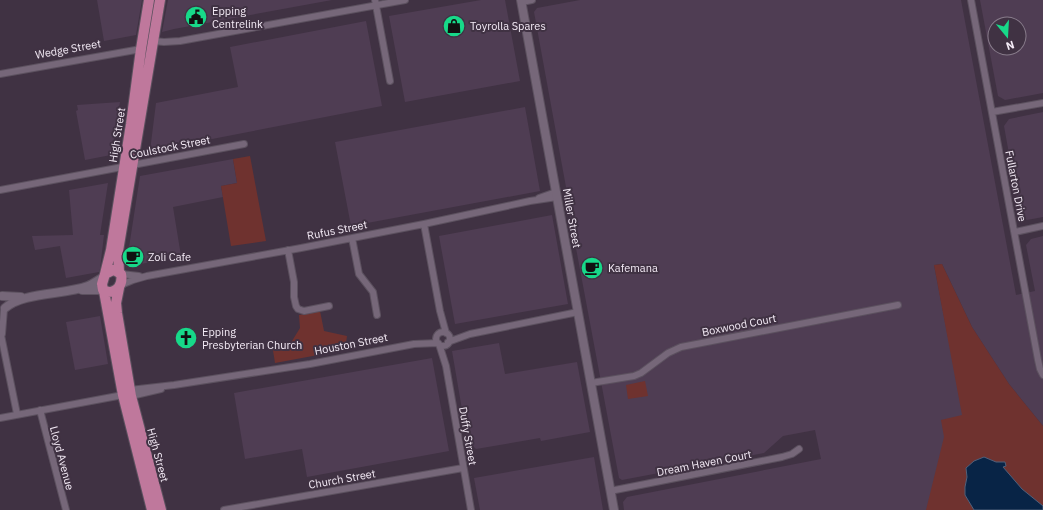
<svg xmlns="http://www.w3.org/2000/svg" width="1043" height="510" viewBox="0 0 1043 510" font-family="'IBM Plex Sans',sans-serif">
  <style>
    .built { fill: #4f3d53; fill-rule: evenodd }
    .green { fill: #6f322f }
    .water { fill: #082446; stroke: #4f607b }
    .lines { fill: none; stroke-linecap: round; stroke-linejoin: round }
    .minor-casing { stroke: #5c515f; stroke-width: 8 }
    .tertiary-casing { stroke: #5c515f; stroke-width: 10 }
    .primary-casing { stroke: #5c515f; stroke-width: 12 }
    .minor { stroke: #766779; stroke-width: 6 }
    .tertiary { stroke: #766779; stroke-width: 8 }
    .primary { stroke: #bf789c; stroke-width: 10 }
    .labels { text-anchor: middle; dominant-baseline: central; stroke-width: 4; stroke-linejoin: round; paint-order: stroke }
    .poi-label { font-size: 11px; fill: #f5ecf7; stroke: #403243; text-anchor: start }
    .street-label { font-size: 11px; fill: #f5ecf7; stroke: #403243 }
  </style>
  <rect width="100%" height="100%" fill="#403243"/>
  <path class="built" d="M 97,0 L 142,0 L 136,35 L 104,41 Z
    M 168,0 L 332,0 L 174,29 L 162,32 Z
    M 481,0 L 505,0 L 520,81 L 405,102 L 389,16 Z
    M 580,0 L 961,0 L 1016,295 L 1035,291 L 1026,245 L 1031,239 L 1043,236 L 1043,426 L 1009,384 L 972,327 L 942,264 L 934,265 L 948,337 L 1043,510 L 624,510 L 623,502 L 627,497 L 821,459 L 815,430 L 783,436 L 764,453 L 622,480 L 619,478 L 570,216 L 570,209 L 534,12 L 537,8 Z
    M 980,0 L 1043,0 L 1043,93 L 1005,100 L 998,96 ZM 995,24 L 1019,24 L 1019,48 L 995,48 Z
    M 366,21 L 382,106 L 150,151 L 156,103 L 238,87 L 230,47 Z
    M 120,102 L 112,153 L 111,155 L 85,160 L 76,111 L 78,110 L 77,105 Z
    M 525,107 L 540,191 L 351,226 L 335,142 Z
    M 1043,112 L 1043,217 L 1027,220 L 1020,215 L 1004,126 L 1009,119 Z
    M 233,159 L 237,183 L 221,186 L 223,197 L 173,207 L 181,256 L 126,267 L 140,176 Z
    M 108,183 L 100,235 L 104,235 L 100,269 L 99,272 L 66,278 L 60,246 L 35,250 L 32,236 L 73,235 L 69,190 Z
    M 552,215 L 568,304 L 455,324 L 439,236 Z
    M 100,316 L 108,364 L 75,370 L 66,322 Z
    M 499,343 L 505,374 L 577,362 L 590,432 L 541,441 L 540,438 L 476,449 L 469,442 L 466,433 L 452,351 Z
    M 432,358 L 449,451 L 307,477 L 302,449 L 245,459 L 234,393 Z
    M 594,457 L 603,510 L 480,510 L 474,478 Z"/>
  <path class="green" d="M 250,156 L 266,241 L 231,246 L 221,186 L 237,183 L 233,159 Z
    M 942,264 L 972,327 L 1009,384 L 1043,426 L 1043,510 L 926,510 L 944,437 L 941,420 L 962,415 L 934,265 Z
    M 320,311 L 324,331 L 347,336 L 345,350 L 275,363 L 272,344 L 292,341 L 300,328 L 299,315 Z
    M 645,381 L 648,396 L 628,399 L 626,385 Z"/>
  <path class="water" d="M 984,457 L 996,462 L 1005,462 L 1006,466 L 1003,467 L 1022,489 L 1043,506 L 1043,510 L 974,510 L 965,495 L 965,487 L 967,477 L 966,468 L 974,461 Z"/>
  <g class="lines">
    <g class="minor-casing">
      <path id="minor" d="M 375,0 L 390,81
        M 971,0 L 1038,360 L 1040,369 L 1043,375
        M 522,2 L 532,0
        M 153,41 L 164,42 L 180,41 L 405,0
        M 0,74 L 141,49
        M 992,112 L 1043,103
        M 0,190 L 244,144
        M 539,198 L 556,192
        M 424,224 L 440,311 L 446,333
        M 1015,232 L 1043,226
        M 352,238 L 359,274 L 373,292 L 377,315
        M 288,250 L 294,282 L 294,297 L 296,306 L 298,309 L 304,311 L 329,306
        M 121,274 L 139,276
        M 121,285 L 133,280 L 147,276 L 301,248 L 424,224 L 530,201 L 557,197
        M 0,330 L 17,414
        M436 339a7 7 0 1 1 14 0a7 7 0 1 1-14 0Z
        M 2,334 L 4,309
        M 448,342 L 470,334 L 578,312
        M 439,344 L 446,366 L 471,510
        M 591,383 L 634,376 L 641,373 L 668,353 L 681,347 L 898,305
        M 130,390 L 174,385 L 310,364 L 414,344 L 438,343
        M 131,396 L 161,389
        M 40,410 L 66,510
        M 0,418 L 123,395
        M 610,491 L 782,457 L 792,454 L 799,449
        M 224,510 L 463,468"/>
    </g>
    <g class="tertiary-casing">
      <path id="tertiary" d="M 521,0 L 614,510
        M 82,290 L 103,290
        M 2,296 L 21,297
        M 5,308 C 23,292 64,295 88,286 C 93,284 98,280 104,277"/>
    </g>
    <g class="primary-casing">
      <path id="primary" d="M 113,270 L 116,271 L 121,274 C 123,284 118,292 108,292 L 103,290 L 102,284 L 105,274 Z
        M 119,272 L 118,251 L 160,0
        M 105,274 L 111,250 L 131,124 L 141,49 L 149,0
        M 119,288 L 116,303 L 117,313 L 131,396 L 161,510
        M 104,291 L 123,395 L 152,510"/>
    </g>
    <use href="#minor" class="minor"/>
    <use href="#tertiary" class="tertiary"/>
    <use href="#primary" class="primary"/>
  </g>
  <defs>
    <g id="civic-disc" transform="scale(1.15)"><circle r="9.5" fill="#17d989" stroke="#403243"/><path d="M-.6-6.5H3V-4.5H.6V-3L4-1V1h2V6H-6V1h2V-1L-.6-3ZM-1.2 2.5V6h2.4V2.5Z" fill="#111"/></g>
    <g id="shop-disc" transform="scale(1.15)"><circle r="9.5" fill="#17d989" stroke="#403243"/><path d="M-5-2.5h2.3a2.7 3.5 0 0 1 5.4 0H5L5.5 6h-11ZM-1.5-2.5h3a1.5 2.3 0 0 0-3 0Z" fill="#111"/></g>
    <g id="cafe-disc" transform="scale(1.15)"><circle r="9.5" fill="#17d989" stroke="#403243"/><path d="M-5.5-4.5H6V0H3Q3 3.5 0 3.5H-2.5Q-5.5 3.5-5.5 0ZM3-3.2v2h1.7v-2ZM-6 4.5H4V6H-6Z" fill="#111"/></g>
    <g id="church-disc" transform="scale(1.15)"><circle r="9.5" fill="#17d989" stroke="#403243"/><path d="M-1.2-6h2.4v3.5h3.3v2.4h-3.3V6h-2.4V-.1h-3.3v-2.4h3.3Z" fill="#111"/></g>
  </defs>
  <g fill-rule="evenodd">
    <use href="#civic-disc" x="196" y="17"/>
    <use href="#shop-disc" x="454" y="26"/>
    <use href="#cafe-disc" x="133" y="257"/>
    <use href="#cafe-disc" x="592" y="268"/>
    <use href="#church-disc" x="186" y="338"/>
  </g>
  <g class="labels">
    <g class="poi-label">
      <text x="212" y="11">Epping<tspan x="212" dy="13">Centrelink</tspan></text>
      <text x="470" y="26">Toyrolla Spares</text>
      <text x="148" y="257">Zoli Cafe</text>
      <text x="608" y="268">Kafemana</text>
      <text x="202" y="332">Epping<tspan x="202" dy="13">Presbyterian Church</tspan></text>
    </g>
    <g class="street-label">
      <text transform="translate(68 49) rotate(-10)">Wedge Street</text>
      <text transform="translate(117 135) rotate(-81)">High Street</text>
      <text transform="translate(170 147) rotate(-11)">Coulstock Street</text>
      <text transform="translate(1016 186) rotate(79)">Fullarton Drive</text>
      <text transform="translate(572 218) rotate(80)">Miller Street</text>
      <text transform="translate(337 230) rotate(-11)">Rufus Street</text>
      <text transform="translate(739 325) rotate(-11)">Boxwood Court</text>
      <text transform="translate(351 344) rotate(-11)">Houston Street</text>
      <text transform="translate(468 436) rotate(80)">Duffy Street</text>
      <text transform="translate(158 455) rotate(75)">High Street</text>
      <text transform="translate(62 458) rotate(75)">Lloyd Avenue</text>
      <text transform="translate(704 463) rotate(-11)">Dream Haven Court</text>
      <text transform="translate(342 479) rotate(-10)">Church Street</text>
    </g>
  </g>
  <g transform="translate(1007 36) rotate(162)"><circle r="19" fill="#403243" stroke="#887c8b"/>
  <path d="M0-3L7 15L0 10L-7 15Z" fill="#17d989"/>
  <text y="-6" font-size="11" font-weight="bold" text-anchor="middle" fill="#f5ecf7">N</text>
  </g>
</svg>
